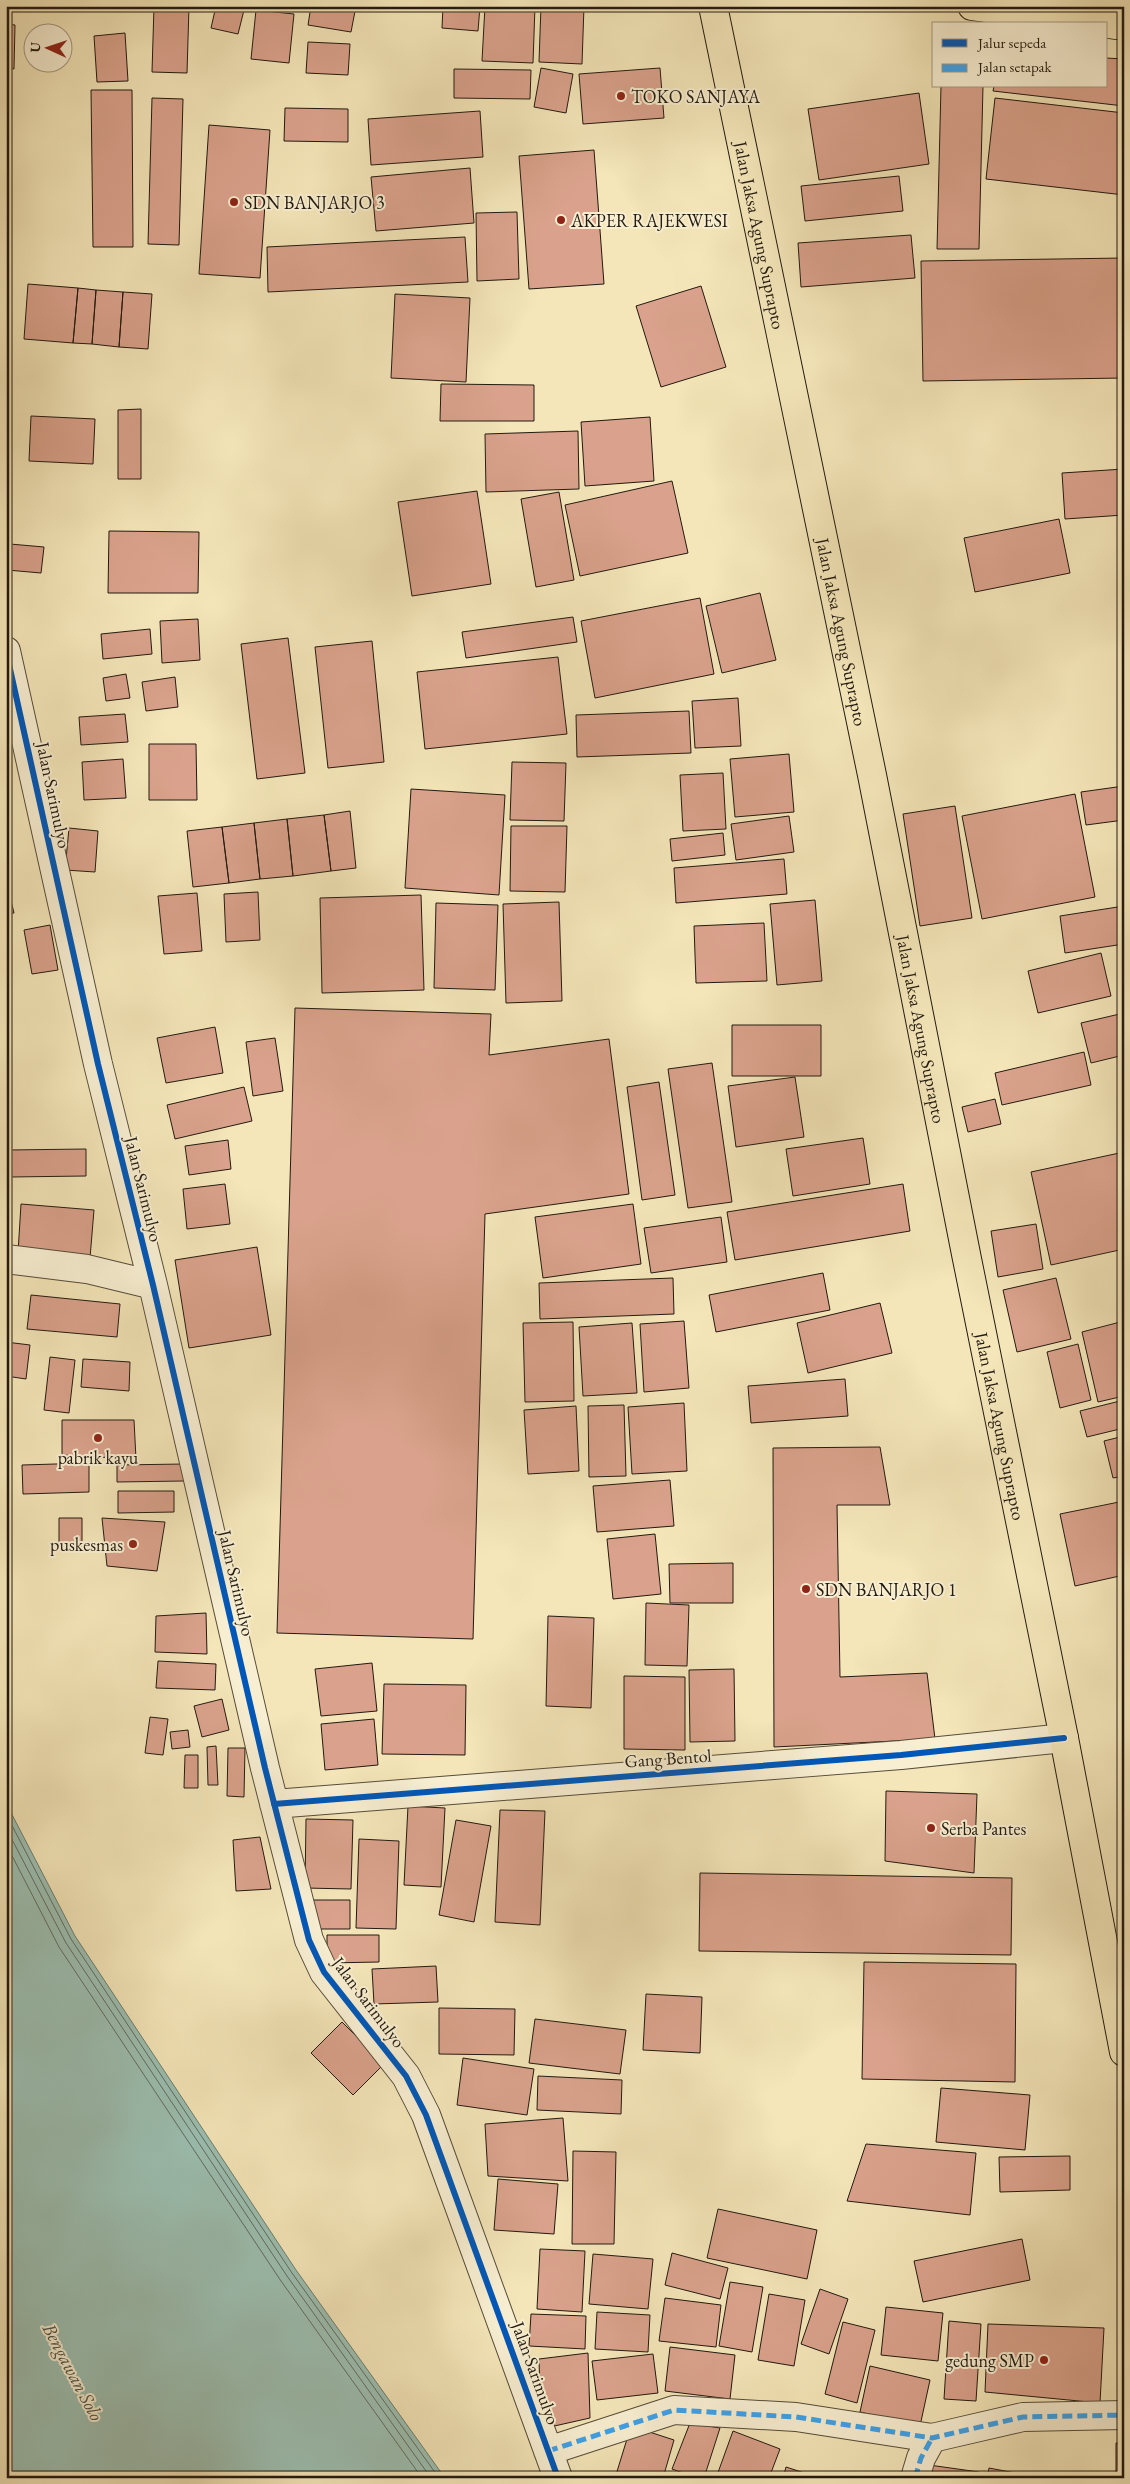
<svg xmlns="http://www.w3.org/2000/svg" width="1130" height="2484" viewBox="0 0 1130 2484" font-family="'EB Garamond',serif">
  <style>
    .water { fill: #9cbfb1; stroke: #6b7d71 }
    .lines { fill: none; stroke-linecap: round; stroke-linejoin: round }
    .shore { stroke: #5f6c60; stroke-width: 1 }
    .building { fill: #daa28c; stroke: #221a10 }
    .minor-casing { stroke: #564d3a; stroke-width: 30 }
    .major-casing { stroke: #221a10; stroke-width: 30 }
    .minor { stroke: #f8efd2; stroke-width: 28 }
    .major { stroke: #f4e6b9; stroke-width: 28 }
    .quiet { stroke: #3ea2ea; stroke-width: 5; stroke-dasharray: 10 5; stroke-linecap: butt }
    .cycleway-casing { stroke: #f8efd2; stroke-width: 9 }
    .cycleway { stroke: #0057b8; stroke-width: 6 }
    .poi-dot { fill: #8f2418; stroke: #f8efd2; stroke-width: 2 }
    .labels { text-anchor: middle; dominant-baseline: central; stroke-width: 4; stroke-linejoin: round; paint-order: stroke }
    .poi-label { font-size: 18px; fill: #221a10; stroke: #f8efd2; text-anchor: start }
    .street-label { font-size: 18px; fill: #221a10; stroke: #f8efd2 }
    .water-label { font-size: 19px; font-style: italic; fill: #4d5448; stroke: #f8efd2 }
  </style>
  <rect width="100%" height="100%" fill="#f4e6b9"/>
  <filter id="stains"><feTurbulence type="fractalNoise" baseFrequency=".004" numOctaves="4"/><feColorMatrix values="0 0 0 0 .2 0 0 0 0 .09 0 0 0 0 .02 0 0 0 .5 -.17"/></filter>
  <radialGradient id="worn" r=".72"><stop offset=".6" stop-color="#630" stop-opacity="0"/><stop offset="1" stop-color="#630" stop-opacity=".3"/></radialGradient>
  <path class="water" d="M 6,1803 L 75,1936 L 296,2270 L 445,2478 L 6,2478 Z"/>
  <g class="lines">
    <path class="shore" d="M 6,1814 L 71,1939 L 292,2273 L 439,2478
      M 6,1828 L 66,1943 L 287,2276 L 431,2478
      M 6,1844 L 59,1947 L 281,2281 L 422,2478"/>
  </g>
  <path class="building" d="M 117,6 L 143,6 L 143,9 Z
    M 154,6 L 189,6 L 187,73 L 152,72 Z
    M 216,6 L 245,6 L 238,34 L 211,28 Z
    M 311,6 L 356,6 L 351,32 L 308,25 Z
    M 443,6 L 480,6 L 478,31 L 442,28 Z
    M 485,6 L 535,6 L 533,63 L 482,61 Z
    M 541,6 L 584,6 L 582,64 L 539,62 Z
    M 256,10 L 294,14 L 289,63 L 251,59 Z
    M 6,24 L 15,25 L 14,69 L 6,68 Z
    M 125,33 L 128,81 L 97,82 L 94,36 Z
    M 308,42 L 350,44 L 348,75 L 306,73 Z
    M 1106,58 L 1124,59 L 1124,106 L 993,91 L 994,86 L 1106,86 Z
    M 541,68 L 573,74 L 566,113 L 534,107 Z
    M 660,68 L 664,118 L 583,124 L 579,74 Z
    M 454,69 L 531,70 L 530,99 L 454,98 Z
    M 941,86 L 983,86 L 979,249 L 937,249 Z
    M 91,90 L 132,90 L 133,247 L 93,247 Z
    M 919,93 L 929,164 L 819,180 L 808,109 Z
    M 152,98 L 183,99 L 179,245 L 148,244 Z
    M 995,98 L 1124,113 L 1124,195 L 986,179 Z
    M 285,108 L 348,109 L 348,142 L 284,141 Z
    M 480,111 L 483,157 L 371,165 L 368,119 Z
    M 209,125 L 270,130 L 260,278 L 199,274 Z
    M 594,150 L 604,284 L 529,289 L 519,156 Z
    M 470,168 L 474,223 L 376,231 L 371,177 Z
    M 899,176 L 903,211 L 805,221 L 801,186 Z
    M 517,212 L 519,279 L 477,281 L 476,213 Z
    M 911,235 L 915,278 L 801,287 L 798,243 Z
    M 465,237 L 468,282 L 268,292 L 267,247 Z
    M 1124,258 L 1124,378 L 923,381 L 921,261 Z
    M 28,284 L 78,288 L 73,343 L 24,339 Z
    M 701,286 L 726,367 L 661,387 L 636,306 Z
    M 78,288 L 96,290 L 92,344 L 73,343 Z
    M 96,290 L 123,292 L 119,347 L 92,344 Z
    M 123,292 L 152,294 L 148,349 L 119,347 Z
    M 395,294 L 470,298 L 466,382 L 391,378 Z
    M 441,384 L 534,385 L 534,421 L 440,421 Z
    M 141,409 L 141,479 L 118,479 L 118,410 Z
    M 31,416 L 95,419 L 93,464 L 29,461 Z
    M 650,417 L 654,481 L 585,486 L 581,422 Z
    M 578,431 L 579,489 L 486,492 L 485,434 Z
    M 1124,469 L 1124,515 L 1065,519 L 1062,473 Z
    M 672,481 L 688,553 L 580,576 L 565,505 Z
    M 477,491 L 491,584 L 412,596 L 398,502 Z
    M 559,492 L 574,580 L 536,587 L 521,499 Z
    M 1059,519 L 1070,573 L 975,592 L 964,538 Z
    M 109,531 L 199,532 L 198,593 L 108,593 Z
    M 10,544 L 44,547 L 41,573 L 7,570 Z
    M 760,593 L 776,660 L 722,673 L 706,606 Z
    M 700,598 L 714,674 L 595,698 L 581,621 Z
    M 573,617 L 577,642 L 466,658 L 462,632 Z
    M 198,619 L 200,660 L 162,663 L 160,621 Z
    M 150,629 L 152,654 L 103,659 L 101,634 Z
    M 288,638 L 305,773 L 257,779 L 241,644 Z
    M 372,641 L 384,762 L 328,768 L 315,647 Z
    M 558,657 L 567,734 L 425,749 L 417,672 Z
    M 126,674 L 130,698 L 106,701 L 103,678 Z
    M 175,677 L 178,707 L 146,711 L 142,682 Z
    M 738,698 L 741,746 L 695,748 L 692,701 Z
    M 689,711 L 691,753 L 577,757 L 576,715 Z
    M 125,714 L 128,742 L 81,745 L 79,717 Z
    M 149,744 L 196,744 L 197,800 L 149,800 Z
    M 789,754 L 794,812 L 735,817 L 730,759 Z
    M 123,759 L 126,798 L 84,800 L 82,762 Z
    M 512,762 L 566,763 L 564,821 L 510,820 Z
    M 723,773 L 726,829 L 683,831 L 680,775 Z
    M 1124,786 L 1124,820 L 1086,825 L 1081,792 Z
    M 411,789 L 505,795 L 499,895 L 405,888 Z
    M 1075,794 L 1095,897 L 982,919 L 962,816 Z
    M 955,806 L 972,918 L 920,926 L 903,814 Z
    M 350,811 L 356,868 L 331,871 L 324,815 Z
    M 324,815 L 331,871 L 293,876 L 287,819 Z
    M 789,816 L 794,852 L 736,860 L 731,824 Z
    M 287,819 L 293,876 L 260,879 L 254,823 Z
    M 254,823 L 260,879 L 229,883 L 222,827 Z
    M 511,826 L 567,826 L 565,892 L 510,891 Z
    M 222,827 L 229,883 L 193,887 L 187,831 Z
    M 69,828 L 98,831 L 95,872 L 65,870 Z
    M 723,833 L 725,855 L 672,861 L 670,839 Z
    M 784,859 L 787,894 L 676,903 L 674,868 Z
    M 8,888 L 14,913 L 6,914 L 6,889 Z
    M 258,892 L 260,940 L 226,942 L 224,894 Z
    M 197,893 L 202,951 L 164,954 L 158,896 Z
    M 421,895 L 424,990 L 322,993 L 320,898 Z
    M 815,900 L 822,981 L 777,985 L 770,904 Z
    M 559,902 L 562,1001 L 506,1003 L 503,904 Z
    M 436,903 L 498,905 L 495,990 L 434,988 Z
    M 1124,906 L 1124,944 L 1065,953 L 1060,916 Z
    M 764,923 L 767,981 L 696,983 L 694,926 Z
    M 50,925 L 58,970 L 32,974 L 24,930 Z
    M 1101,953 L 1111,996 L 1038,1013 L 1028,971 Z
    M 295,1008 L 491,1014 L 489,1055 L 609,1039 L 629,1194 L 485,1214 L 473,1639 L 277,1633 Z
    M 1124,1013 L 1124,1055 L 1091,1063 L 1081,1023 Z
    M 732,1025 L 821,1025 L 821,1076 L 732,1076 Z
    M 215,1027 L 223,1073 L 166,1083 L 157,1038 Z
    M 275,1038 L 283,1091 L 253,1096 L 246,1042 Z
    M 1084,1052 L 1091,1085 L 1002,1105 L 995,1073 Z
    M 712,1063 L 732,1202 L 688,1208 L 668,1069 Z
    M 795,1077 L 804,1137 L 736,1147 L 728,1086 Z
    M 659,1082 L 675,1195 L 642,1200 L 627,1087 Z
    M 244,1087 L 252,1121 L 175,1139 L 167,1105 Z
    M 995,1099 L 1001,1124 L 968,1132 L 962,1107 Z
    M 863,1138 L 870,1184 L 793,1196 L 786,1149 Z
    M 228,1140 L 231,1169 L 189,1175 L 185,1146 Z
    M 86,1149 L 86,1176 L 10,1177 L 9,1150 Z
    M 1124,1152 L 1124,1249 L 1051,1265 L 1031,1172 Z
    M 225,1184 L 230,1224 L 187,1229 L 183,1189 Z
    M 903,1184 L 910,1231 L 735,1260 L 727,1212 Z
    M 21,1204 L 94,1210 L 90,1258 L 18,1253 Z
    M 633,1204 L 641,1264 L 543,1278 L 535,1217 Z
    M 721,1217 L 727,1262 L 651,1273 L 644,1228 Z
    M 1036,1224 L 1043,1269 L 998,1277 L 991,1231 Z
    M 257,1247 L 271,1335 L 189,1348 L 175,1260 Z
    M 823,1273 L 830,1310 L 716,1332 L 709,1295 Z
    M 673,1278 L 674,1314 L 540,1319 L 539,1283 Z
    M 1056,1278 L 1071,1339 L 1017,1352 L 1003,1290 Z
    M 6,1295 L 10,1295 L 8,1317 L 6,1316 Z
    M 31,1295 L 120,1304 L 117,1337 L 27,1329 Z
    M 880,1303 L 892,1353 L 808,1373 L 797,1323 Z
    M 684,1321 L 689,1388 L 644,1392 L 640,1324 Z
    M 1124,1321 L 1124,1396 L 1098,1402 L 1082,1332 Z
    M 573,1322 L 574,1401 L 525,1402 L 523,1323 Z
    M 632,1323 L 637,1393 L 583,1396 L 579,1327 Z
    M 6,1342 L 30,1345 L 26,1379 L 6,1376 Z
    M 1078,1344 L 1091,1400 L 1060,1408 L 1047,1352 Z
    M 50,1357 L 75,1360 L 69,1413 L 44,1410 Z
    M 83,1359 L 130,1362 L 129,1391 L 81,1387 Z
    M 845,1379 L 848,1416 L 751,1423 L 748,1386 Z
    M 1124,1400 L 1124,1428 L 1087,1437 L 1080,1411 Z
    M 684,1403 L 687,1471 L 632,1474 L 628,1407 Z
    M 624,1405 L 626,1476 L 589,1477 L 588,1406 Z
    M 576,1406 L 579,1471 L 528,1474 L 524,1410 Z
    M 62,1420 L 134,1420 L 136,1459 L 62,1455 Z
    M 1124,1436 L 1124,1476 L 1113,1478 L 1104,1441 Z
    M 880,1447 L 890,1505 L 837,1505 L 840,1677 L 927,1673 L 935,1739 L 774,1747 L 773,1448 Z
    M 89,1463 L 89,1492 L 23,1494 L 22,1465 Z
    M 184,1464 L 184,1481 L 117,1482 L 117,1465 Z
    M 670,1480 L 674,1526 L 597,1532 L 593,1486 Z
    M 118,1491 L 174,1491 L 174,1512 L 118,1513 Z
    M 1124,1501 L 1124,1575 L 1075,1586 L 1060,1514 Z
    M 59,1518 L 82,1518 L 82,1550 L 59,1550 Z
    M 102,1518 L 165,1522 L 157,1571 L 107,1566 Z
    M 655,1534 L 661,1594 L 613,1599 L 607,1539 Z
    M 733,1563 L 733,1603 L 670,1603 L 669,1564 Z
    M 646,1603 L 689,1605 L 687,1666 L 645,1665 Z
    M 206,1613 L 207,1654 L 155,1652 L 156,1616 Z
    M 548,1616 L 594,1618 L 591,1708 L 546,1706 Z
    M 158,1661 L 216,1664 L 215,1690 L 156,1688 Z
    M 372,1663 L 377,1711 L 321,1716 L 315,1669 Z
    M 734,1669 L 735,1741 L 690,1742 L 689,1670 Z
    M 624,1676 L 685,1677 L 685,1750 L 624,1749 Z
    M 384,1684 L 466,1685 L 465,1755 L 382,1754 Z
    M 222,1699 L 229,1730 L 202,1737 L 194,1706 Z
    M 150,1717 L 168,1719 L 163,1755 L 145,1753 Z
    M 374,1719 L 378,1765 L 325,1770 L 321,1724 Z
    M 188,1730 L 190,1747 L 172,1749 L 170,1732 Z
    M 216,1746 L 218,1785 L 208,1785 L 207,1747 Z
    M 228,1748 L 245,1748 L 244,1797 L 227,1796 Z
    M 185,1755 L 198,1755 L 198,1788 L 184,1788 Z
    M 886,1791 L 977,1794 L 974,1873 L 885,1861 Z
    M 408,1806 L 445,1808 L 441,1887 L 404,1885 Z
    M 500,1810 L 545,1811 L 540,1925 L 495,1922 Z
    M 306,1819 L 353,1820 L 351,1889 L 305,1888 Z
    M 456,1820 L 491,1826 L 474,1922 L 439,1915 Z
    M 260,1837 L 271,1889 L 236,1891 L 233,1840 Z
    M 359,1839 L 399,1841 L 396,1929 L 356,1928 Z
    M 700,1873 L 1012,1878 L 1011,1955 L 699,1951 Z
    M 312,1900 L 350,1900 L 350,1929 L 312,1929 Z
    M 327,1935 L 379,1935 L 379,1962 L 327,1963 Z
    M 864,1962 L 1016,1964 L 1015,2082 L 862,2079 Z
    M 436,1966 L 438,2002 L 374,2004 L 372,1969 Z
    M 646,1994 L 702,1997 L 700,2053 L 643,2050 Z
    M 439,2008 L 515,2009 L 514,2055 L 439,2054 Z
    M 535,2019 L 626,2030 L 620,2074 L 529,2063 Z
    M 342,2022 L 384,2064 L 353,2095 L 311,2053 Z
    M 463,2058 L 534,2069 L 527,2115 L 457,2105 Z
    M 538,2076 L 622,2080 L 621,2114 L 537,2110 Z
    M 941,2088 L 1030,2095 L 1025,2150 L 936,2142 Z
    M 563,2118 L 568,2181 L 488,2176 L 485,2124 Z
    M 866,2144 L 976,2153 L 970,2215 L 847,2201 Z
    M 573,2151 L 616,2152 L 614,2244 L 572,2244 Z
    M 1070,2156 L 1070,2190 L 1000,2192 L 999,2157 Z
    M 498,2179 L 558,2184 L 554,2234 L 494,2230 Z
    M 718,2209 L 817,2230 L 807,2279 L 707,2258 Z
    M 1022,2239 L 1030,2280 L 923,2302 L 914,2261 Z
    M 540,2249 L 585,2251 L 582,2312 L 537,2309 Z
    M 672,2253 L 728,2268 L 720,2299 L 665,2285 Z
    M 593,2254 L 653,2259 L 648,2309 L 589,2304 Z
    M 730,2282 L 763,2287 L 752,2352 L 719,2346 Z
    M 820,2289 L 848,2299 L 829,2354 L 801,2344 Z
    M 769,2294 L 805,2300 L 794,2366 L 758,2360 Z
    M 665,2298 L 721,2305 L 716,2347 L 659,2341 Z
    M 886,2307 L 943,2313 L 938,2361 L 881,2355 Z
    M 597,2312 L 650,2315 L 648,2352 L 595,2349 Z
    M 531,2314 L 586,2316 L 585,2349 L 529,2346 Z
    M 949,2321 L 981,2324 L 976,2401 L 944,2399 Z
    M 843,2322 L 875,2330 L 857,2403 L 825,2394 Z
    M 988,2324 L 1104,2328 L 1100,2403 L 985,2392 Z
    M 670,2347 L 735,2355 L 730,2399 L 665,2391 Z
    M 588,2353 L 590,2418 L 541,2429 L 539,2359 Z
    M 653,2354 L 658,2393 L 597,2400 L 592,2361 Z
    M 870,2366 L 930,2380 L 920,2426 L 860,2412 Z
    M 690,2423 L 720,2428 L 704,2478 L 697,2478 L 672,2469 Z
    M 631,2426 L 674,2440 L 663,2478 L 615,2478 Z
    M 733,2431 L 780,2449 L 769,2478 L 716,2478 Z
    M 1116,2443 L 1124,2443 L 1124,2478 L 1116,2478 Z
    M 929,2465 L 979,2472 L 978,2478 L 927,2478 Z
    M 786,2467 L 820,2478 L 783,2478 Z
    M 989,2468 L 1042,2478 L 987,2478 Z"/>
  <g class="lines">
    <g class="minor-casing">
      <path id="minor" d="M 6,651 L 98,1064 L 153,1285 L 265,1768 L 309,1940 L 324,1972 L 406,2076 L 426,2115 L 558,2478
        M 6,1259 L 87,1269 L 153,1285
        M 274,1804 L 901,1755 L 1064,1738
        M 548,2451 L 674,2410 L 796,2417 L 932,2438 L 1023,2417 L 1124,2415
        M 915,2478 L 921,2458 L 932,2438"/>
    </g>
    <g class="major-casing">
      <g id="major">
        <path id="s1" d="M 713,6 L 872,775 L 966,1254 L 1064,1738 L 1124,2052"/>
        <path d="M 972,6 L 1124,26"/>
      </g>
    </g>
    <use href="#minor" class="minor"/>
    <use href="#major" class="major"/>
    <path class="quiet" d="M 548,2451 L 674,2410 L 796,2417 L 932,2438 L 1023,2417 L 1124,2415
      M 915,2478 L 921,2458 L 932,2438"/>
    <g class="cycleway-casing">
      <path id="cycleway" d="M 6,651 L 98,1064 L 153,1285 L 265,1768 L 309,1940 L 324,1972 L 406,2076 L 426,2115 L 558,2478
        M 274,1804 L 901,1755 L 1064,1738"/>
    </g>
    <use href="#cycleway" class="cycleway"/>
  </g>
  <g class="poi-dot">
    <circle cx="621" cy="96" r="5"/>
    <circle cx="234" cy="202" r="5"/>
    <circle cx="561" cy="220" r="5"/>
    <circle cx="98" cy="1438" r="5"/>
    <circle cx="133" cy="1544" r="5"/>
    <circle cx="806" cy="1589" r="5"/>
    <circle cx="931" cy="1828" r="5"/>
    <circle cx="1044" cy="2360" r="5"/>
  </g>
  <g class="labels">
    <g class="poi-label">
      <text x="631" y="96">TOKO SANJAYA</text>
      <text x="244" y="202">SDN BANJARJO 3</text>
      <text x="571" y="220">AKPER RAJEKWESI</text>
      <text x="98" y="1457" text-anchor="middle">pabrik kayu</text>
      <text x="123" y="1544" text-anchor="end">puskesmas</text>
      <text x="816" y="1589">SDN BANJARJO 1</text>
      <text x="941" y="1828">Serba Pantes</text>
      <text x="1034" y="2360" text-anchor="end">gedung SMP</text>
    </g>
    <g class="street-label">
      <text stroke="none"><textPath href="#s1" startOffset="234">Jalan Jaksa Agung Suprapto</textPath></text>
      <text stroke="none"><textPath href="#s1" startOffset="639">Jalan Jaksa Agung Suprapto</textPath></text>
      <text transform="translate(54 795) rotate(78)">Jalan Sarimulyo</text>
      <text stroke="none"><textPath href="#s1" startOffset="1044">Jalan Jaksa Agung Suprapto</textPath></text>
      <text transform="translate(144 1189) rotate(76)">Jalan Sarimulyo</text>
      <text stroke="none"><textPath href="#s1" startOffset="1449">Jalan Jaksa Agung Suprapto</textPath></text>
      <text transform="translate(237 1583) rotate(77)">Jalan Sarimulyo</text>
      <text transform="translate(668 1758) rotate(-4)">Gang Bentol</text>
      <text transform="translate(369 2002) rotate(53)">Jalan Sarimulyo</text>
      <text transform="translate(536 2373) rotate(70)">Jalan Sarimulyo</text>
    </g>
    <g class="water-label">
      <text transform="translate(73 2372) rotate(62)">Bengawan Solo</text>
    </g>
  </g>
  <rect width="1130" height="2484" fill="none" stroke="#f4e6b9" stroke-width="25"/>
  <rect x="8" y="8" width="1115" height="2469" fill="none" stroke="#221a10" stroke-width="2.5"/>
  <rect x="12" y="12" width="1105" height="2459" fill="none" stroke="#221a10"/>
  <rect x="932" y="22" width="175" height="65" fill="#f8efd2" stroke="#a29a84"/>
  <rect x="942" y="39" width="25" height="8" fill="#0057b8" stroke="#a29a84"/>
  <text x="978" y="48" font-size="15" fill="#221a10">Jalur sepeda</text>
  <rect x="942" y="64" width="25" height="8" fill="#3ea2ea" stroke="#a29a84"/>
  <text x="978" y="72" font-size="15" fill="#221a10">Jalan setapak</text>
  <g transform="translate(48 48) rotate(273)"><circle r="24" fill="#f8efd2" stroke="#a29a84"/>
  <path d="M0-4L9 19L0 12L-9 19Z" fill="#8f2418"/>
  <text y="-8" font-size="14" font-weight="bold" text-anchor="middle" fill="#221a10">U</text>
  </g>
  <rect width="100%" height="100%" filter="url(#stains)"/>
  <rect width="100%" height="100%" fill="url(#worn)"/>
</svg>
